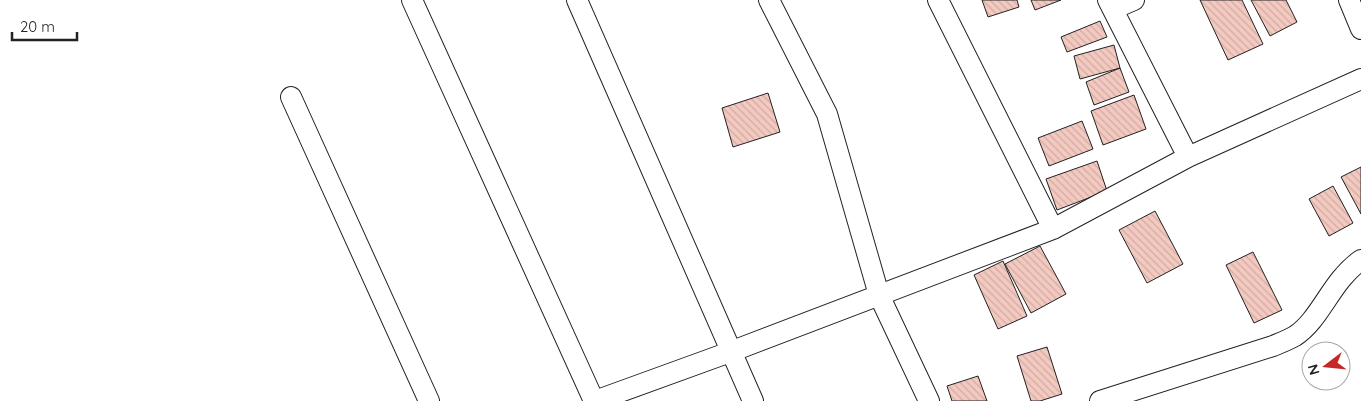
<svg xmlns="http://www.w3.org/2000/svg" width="1361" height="401" viewBox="0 0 1361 401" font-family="Quicksand,sans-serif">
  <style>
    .building { fill: url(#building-back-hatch); stroke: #222 }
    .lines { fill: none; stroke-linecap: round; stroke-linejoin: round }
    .street-casing { stroke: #222; stroke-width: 22 }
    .street { stroke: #fff; stroke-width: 20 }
  </style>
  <defs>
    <pattern id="building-back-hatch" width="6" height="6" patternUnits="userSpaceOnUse" patternTransform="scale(1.25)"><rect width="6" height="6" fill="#f3c9c0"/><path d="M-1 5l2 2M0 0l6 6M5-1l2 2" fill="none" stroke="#d0aca5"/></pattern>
  </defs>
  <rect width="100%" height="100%" fill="#fff"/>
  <path class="building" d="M 982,0 L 1017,0 L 1019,7 L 988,17 Z
    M 1031,0 L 1061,0 L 1035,10 Z
    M 1200,0 L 1242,0 L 1263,44 L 1228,60 Z
    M 1251,0 L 1286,0 L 1297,22 L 1270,36 Z
    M 1100,21 L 1107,37 L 1067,52 L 1061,37 Z
    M 1114,45 L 1120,68 L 1080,79 L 1074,56 Z
    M 1120,68 L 1129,92 L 1094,105 L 1086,82 Z
    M 768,93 L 780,132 L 733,147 L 722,108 Z
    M 1134,95 L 1146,129 L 1103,145 L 1091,111 Z
    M 1082,121 L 1093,149 L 1049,166 L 1038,138 Z
    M 1097,161 L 1107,191 L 1057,210 L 1046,179 Z
    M 1361,167 L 1361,214 L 1341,177 Z
    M 1333,186 L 1353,223 L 1329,236 L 1309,199 Z
    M 1155,211 L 1183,264 L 1147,283 L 1119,230 Z
    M 1040,246 L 1066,294 L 1031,313 L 1005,264 Z
    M 1253,252 L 1282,310 L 1254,323 L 1226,265 Z
    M 1003,261 L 1027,316 L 998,329 L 974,275 Z
    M 1047,347 L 1062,394 L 1040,401 L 1031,401 L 1017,356 Z
    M 978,376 L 987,401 L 952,401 L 947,386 Z"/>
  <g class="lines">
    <g class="street-casing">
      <path id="street" d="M 412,0 L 594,401
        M 577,0 L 753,401
        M 769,0 L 827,114 L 879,295 L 929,401
        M 938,0 L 1053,229
        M 1108,0 L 1188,157
        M 1349,0 L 1361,29
        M 1113,9 L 1134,0
        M 291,97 L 429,401
        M 595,401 L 730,352 L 1053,229 L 1188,157 L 1361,79
        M 1100,401 L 1273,346 C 1280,343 1288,340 1295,336 C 1321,319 1331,281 1361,260"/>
    </g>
    <use href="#street" class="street"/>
  </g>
  <g transform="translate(1326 366) rotate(254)"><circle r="24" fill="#ffffff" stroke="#a7a7a7"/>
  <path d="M0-4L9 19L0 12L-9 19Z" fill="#c62828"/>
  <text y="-8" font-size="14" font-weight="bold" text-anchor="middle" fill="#222222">N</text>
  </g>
  <path d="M12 32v8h65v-8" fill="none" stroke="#222222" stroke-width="2.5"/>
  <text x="20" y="32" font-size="15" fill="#222222" stroke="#ffffff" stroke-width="4" paint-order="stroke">20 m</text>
</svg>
